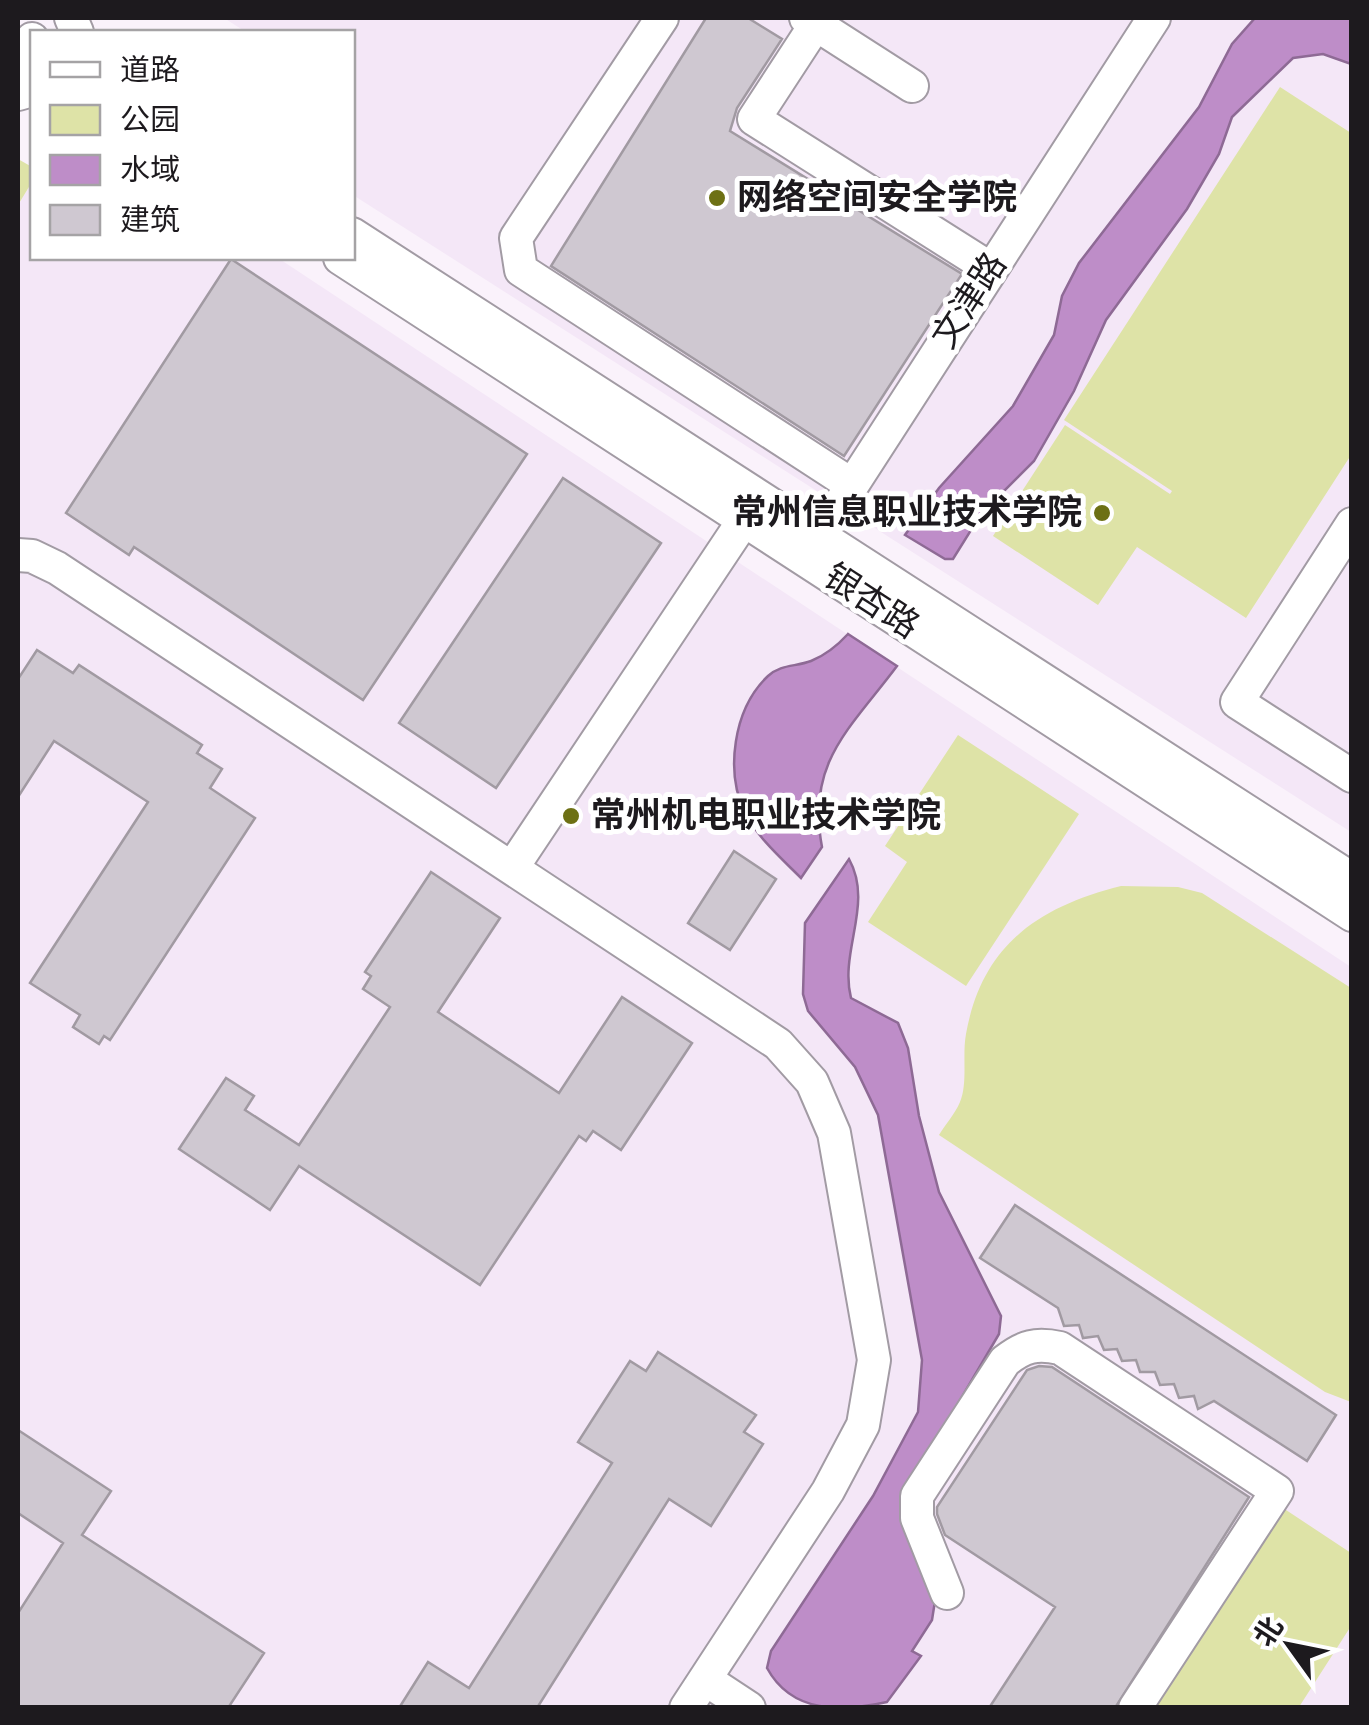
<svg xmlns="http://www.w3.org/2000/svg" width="1369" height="1725" viewBox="0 0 1369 1725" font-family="'Alegreya Sans','Noto Sans SC',sans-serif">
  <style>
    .built { fill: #f4e7f7 }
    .green { fill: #dee3a7 }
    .water { fill: #be8dc8; stroke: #8e6a95; stroke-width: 2.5 }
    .building { fill: #cfc8d1; stroke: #a19aa2; stroke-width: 2.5 }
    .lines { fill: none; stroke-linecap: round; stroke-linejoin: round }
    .minor-casing { stroke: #a29ba4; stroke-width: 36 }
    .minor { stroke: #fff; stroke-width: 32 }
    .poi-dot { fill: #6d7014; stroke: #fff; stroke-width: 4 }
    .labels { text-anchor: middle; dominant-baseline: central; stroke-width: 10; stroke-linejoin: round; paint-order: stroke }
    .poi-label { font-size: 35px; font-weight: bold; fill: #1d1a1e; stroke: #fff; text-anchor: start }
    .street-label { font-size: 35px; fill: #1d1a1e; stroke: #fff }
  </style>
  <rect width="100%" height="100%" fill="#faf2fb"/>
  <path class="built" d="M 224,18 L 1351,18 L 1351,832 L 353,195 L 352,32 L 246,32 Z
    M 32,182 L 32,258 L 278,258 L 1351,967 L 1351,1707 L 18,1707 L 18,205 Z"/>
  <path class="green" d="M 1280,87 L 1351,133 L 1351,455 L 1246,618 L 1137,547 L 1098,605 L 993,536 L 1065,425 L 1170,494 L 1172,491 L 1064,420 Z
    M 18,159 L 32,167 L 32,182 L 18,205 Z
    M 958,735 L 1079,814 L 966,986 L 868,922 L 907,862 L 885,846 Z
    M 1121,886 L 1178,887 L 1202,893 L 1351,988 L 1351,1402 L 1325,1392 L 939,1135 C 945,1125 955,1114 960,1102 C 968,1083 962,1055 966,1034 C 982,945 1038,907 1121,886 Z
    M 1283,1508 L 1351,1553 L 1351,1626 L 1299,1707 L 1153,1708 Z"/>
  <path class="water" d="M 1255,18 L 1351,18 L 1351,64 L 1323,54 L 1293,58 L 1232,117 L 1219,154 L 1187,209 L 1106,320 L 1074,391 L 1034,461 L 981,514 L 953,559 L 945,559 L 905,535 L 939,488 L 1013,406 L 1054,335 L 1062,296 L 1079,263 L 1199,107 L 1232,44 Z
    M 848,634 L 897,666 C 850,729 806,762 822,847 L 801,878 C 782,859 758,838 745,813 C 725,772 733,709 768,676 C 781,664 795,667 811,661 C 826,655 837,646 848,634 Z
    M 849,859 C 874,904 839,951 851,998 L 898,1023 L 908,1048 L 919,1116 L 939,1192 L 1001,1316 L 999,1334 L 919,1470 L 935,1601 L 932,1620 L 912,1651 L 921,1656 L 887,1702 C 842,1712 792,1714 767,1668 L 771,1651 L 873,1496 L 918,1412 L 922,1360 L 878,1115 L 855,1067 L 808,1011 L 803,994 L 805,923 Z"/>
  <path class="building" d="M 706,18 L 748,18 L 782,39 L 737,108 L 730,131 L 962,274 L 844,456 L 551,266 Z
    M 231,259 L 527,454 L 363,700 L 134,547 L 129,555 L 66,513 Z
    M 563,478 L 661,543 L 496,788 L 399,723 Z
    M 37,650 L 73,673 L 79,665 L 202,745 L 197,753 L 222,769 L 210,788 L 255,818 L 110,1040 L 104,1036 L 99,1044 L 73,1027 L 80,1015 L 30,983 L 148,802 L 54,741 L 18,797 L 18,679 Z
    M 734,851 L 776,879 L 730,950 L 688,923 Z
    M 431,872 L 500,918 L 438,1012 L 559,1093 L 622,997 L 692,1043 L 621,1150 L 593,1131 L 586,1141 L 579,1136 L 480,1285 L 299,1166 L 270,1210 L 179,1149 L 226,1078 L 254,1096 L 245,1110 L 299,1145 L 390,1007 L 363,989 L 371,976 L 365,972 Z
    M 1015,1205 L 1336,1415 L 1307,1461 L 1214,1401 L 1198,1409 L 1194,1396 L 1179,1398 L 1174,1384 L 1160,1385 L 1155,1372 L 1140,1372 L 1136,1360 L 1122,1361 L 1117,1349 L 1104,1350 L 1098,1336 L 1083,1338 L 1079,1325 L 1064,1326 L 1058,1308 L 980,1258 Z
    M 658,1352 L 756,1415 L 744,1432 L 763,1444 L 711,1526 L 669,1499 L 537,1708 L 399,1708 L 428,1662 L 469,1688 L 612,1463 L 578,1442 L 630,1361 L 646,1371 Z
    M 1039,1366 L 1052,1367 L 1249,1497 L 1115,1708 L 989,1708 L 1055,1607 L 945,1535 L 937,1514 L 937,1507 L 1027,1370 Z
    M 18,1430 L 111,1491 L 82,1535 L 264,1653 L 228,1708 L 18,1708 L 18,1613 L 63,1543 L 18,1513 Z"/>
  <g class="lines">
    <g class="minor-casing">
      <path id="minor" d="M 71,18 L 77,32
        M 662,18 L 516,238 L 521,270 L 852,485
        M 806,18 L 912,86
        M 816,24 L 754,119 L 991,269
        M 18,63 L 32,39
        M 18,94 L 32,90
        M 352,234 L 1352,879
        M 340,258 L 1352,915
        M 1352,524 L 1237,702 L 1352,776
        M 820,535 L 1154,18
        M 18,555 L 32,556 L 57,568 L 778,1044 L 812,1082 L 834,1133 L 874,1360 L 863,1425 L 828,1491 L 686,1708
        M 512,868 L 744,520
        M 947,1593 L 917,1518 L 917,1496 L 1005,1361 C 1024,1346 1036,1343 1060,1348 L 1277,1491 L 1135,1708
        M 705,1679 L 749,1708"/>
    </g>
    <use href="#minor" class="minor"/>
  </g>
  <g class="poi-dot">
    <circle cx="717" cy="198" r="10"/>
    <circle cx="1102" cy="513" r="10"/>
    <circle cx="571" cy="816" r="10"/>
  </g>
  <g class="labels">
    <g class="poi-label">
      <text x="737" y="198">网络空间安全学院</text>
      <text x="1082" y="513" text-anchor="end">常州信息职业技术学院</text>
      <text x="591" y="816">常州机电职业技术学院</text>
    </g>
    <g class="street-label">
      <text transform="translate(970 301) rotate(-57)">文津路</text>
      <text transform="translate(871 602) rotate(33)">银杏路</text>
    </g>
  </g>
  <rect width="1369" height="1725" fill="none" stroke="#1d1a1e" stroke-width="40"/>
  <rect x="30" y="30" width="325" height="230" fill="#ffffff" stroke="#a5a3a5" stroke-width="2.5"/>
  <rect x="50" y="62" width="50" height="15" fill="#ffffff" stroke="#a5a3a5" stroke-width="2.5"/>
  <text x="120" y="80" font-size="30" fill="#1d1a1e">道路</text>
  <rect x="50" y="105" width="50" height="30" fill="#dee3a7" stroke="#a5a3a5" stroke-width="2.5"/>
  <text x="120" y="130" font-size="30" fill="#1d1a1e">公园</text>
  <rect x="50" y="155" width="50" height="30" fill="#be8dc8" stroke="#a5a3a5" stroke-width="2.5"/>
  <text x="120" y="180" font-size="30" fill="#1d1a1e">水域</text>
  <rect x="50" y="205" width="50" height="30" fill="#cfc8d1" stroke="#a5a3a5" stroke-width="2.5"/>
  <text x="120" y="230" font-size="30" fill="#1d1a1e">建筑</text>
  <g transform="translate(1289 1645) rotate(303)" stroke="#ffffff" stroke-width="8" paint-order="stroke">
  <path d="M0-8L18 38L0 25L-18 38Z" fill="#1d1a1e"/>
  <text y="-15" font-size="28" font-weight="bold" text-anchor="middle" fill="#1d1a1e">北</text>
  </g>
</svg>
